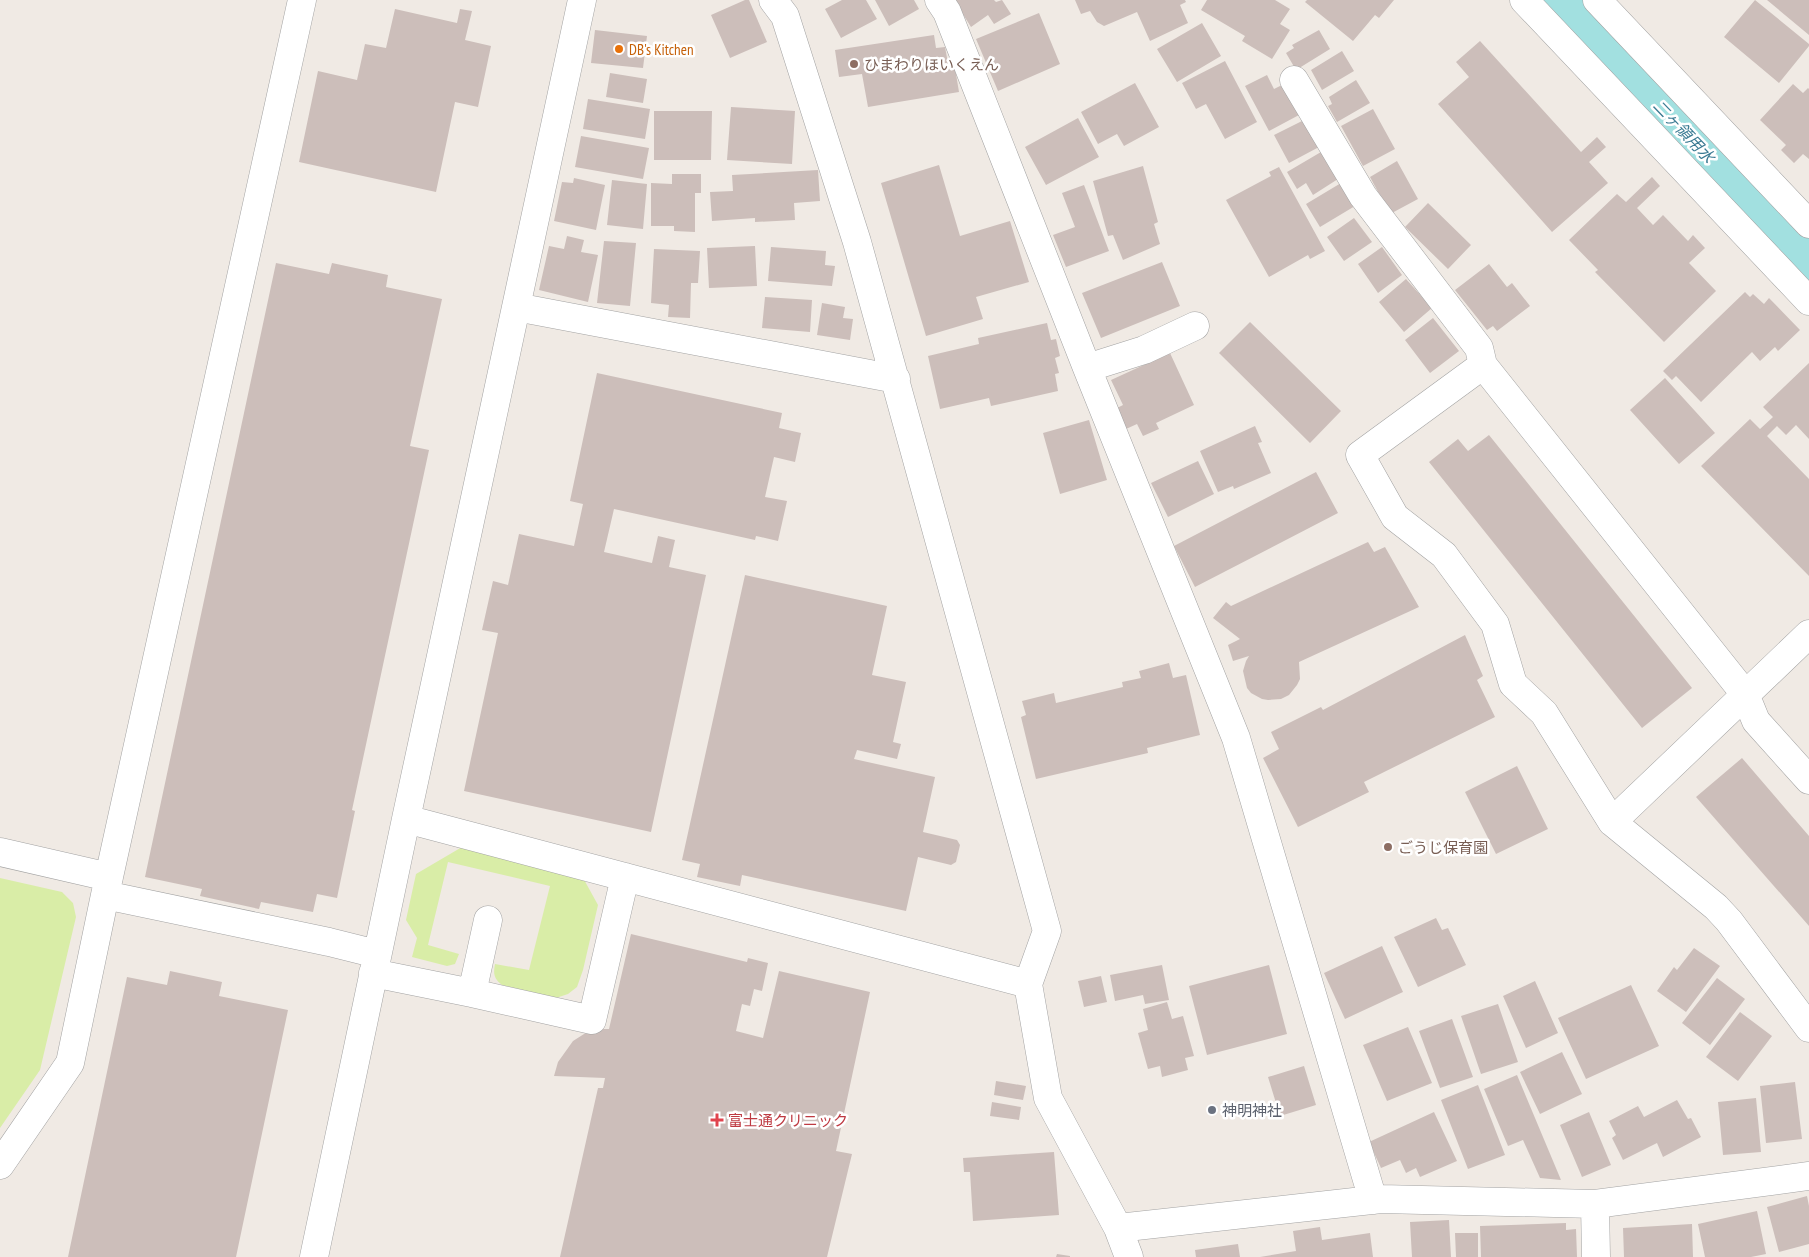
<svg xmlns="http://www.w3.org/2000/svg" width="1809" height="1257" viewBox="0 0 1809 1257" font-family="'PT Sans Narrow','Noto Sans JP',sans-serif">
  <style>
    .grass { fill: #d9eda7 }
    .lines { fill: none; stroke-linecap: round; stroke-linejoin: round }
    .river { stroke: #a2e0e0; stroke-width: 69 }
    .building { fill: #ccbeba }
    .minor-casing { stroke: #a3a3a3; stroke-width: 29 }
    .minor { stroke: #fff; stroke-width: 28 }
    .food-dot { fill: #e8710a; stroke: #fff; stroke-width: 2 }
    .education-dot { fill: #8d6e63; stroke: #fff; stroke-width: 2 }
    .worship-dot { fill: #6b7280; stroke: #fff; stroke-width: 2 }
    .health-dot { fill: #e0444e; stroke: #fff; stroke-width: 2 }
    .labels { text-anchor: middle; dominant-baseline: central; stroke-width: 5; stroke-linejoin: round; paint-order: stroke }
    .food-label { font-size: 15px; fill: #c56008; stroke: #fff; text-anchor: start }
    .education-label { font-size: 15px; fill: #785e54; stroke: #fff; text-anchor: start }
    .worship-label { font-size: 15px; fill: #5b616d; stroke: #fff; text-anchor: start }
    .health-label { font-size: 15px; fill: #be3a42; stroke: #fff; text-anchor: start }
    .water-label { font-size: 16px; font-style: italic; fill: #3b7b93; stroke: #fff }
  </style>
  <rect width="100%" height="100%" fill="#f0eae4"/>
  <path class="grass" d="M 462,847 L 582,876 L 598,905 L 583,970 L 577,987 L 568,994 L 556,998 L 502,985 C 494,979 493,974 495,964 L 529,970 L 550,886 L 448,862 L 428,945 L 459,954 L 455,964 L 447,966 L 412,957 L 417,938 L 406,920 L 416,874 Z
    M 0,878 L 62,892 L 73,903 L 76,917 L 40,1070 L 0,1128 Z"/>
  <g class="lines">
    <path class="river" d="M 1559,0 L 1809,263"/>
  </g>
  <path class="building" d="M 745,0 L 749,0 L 767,42 L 730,58 L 711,15 Z
    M 842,0 L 866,0 L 877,19 L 841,38 L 825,9 Z
    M 875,0 L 914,0 L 919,9 L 889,26 Z
    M 954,0 L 994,0 L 996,2 L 1002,0 L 1011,14 L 994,24 L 988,15 L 971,27 Z
    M 1075,0 L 1185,0 L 1186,2 L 1180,5 L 1188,23 L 1150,41 L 1137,12 L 1104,26 L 1097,22 L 1090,11 L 1081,14 Z
    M 1207,0 L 1275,0 L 1290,9 L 1280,24 L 1290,30 L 1272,59 L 1242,41 L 1245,36 L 1201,10 Z
    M 1307,0 L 1394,0 L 1379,18 L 1375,15 L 1353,41 L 1305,2 Z
    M 1755,0 L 1809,44 L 1809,46 L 1779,83 L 1724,37 Z
    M 1767,0 L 1809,0 L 1809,35 Z
    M 395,9 L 457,23 L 460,9 L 472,11 L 465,40 L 491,46 L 478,107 L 455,102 L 436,192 L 299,162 L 318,71 L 357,80 L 365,44 L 386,48 Z
    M 1039,13 L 1060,64 L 998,91 L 976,39 Z
    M 1202,23 L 1221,56 L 1177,82 L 1157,49 Z
    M 595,30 L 647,36 L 643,68 L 591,63 Z
    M 1319,30 L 1330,49 L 1296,70 L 1286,53 L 1294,48 L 1292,45 Z
    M 934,35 L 936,48 L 945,47 L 948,63 L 954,62 L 959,92 L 868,107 L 862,74 L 839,77 L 835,50 Z
    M 1480,41 L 1581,152 L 1597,137 L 1606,147 L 1589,162 L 1608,183 L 1552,232 L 1438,104 L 1469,77 L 1456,62 Z
    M 1342,51 L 1354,71 L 1322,90 L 1311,70 Z
    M 1225,61 L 1257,122 L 1225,139 L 1206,104 L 1196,109 L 1182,83 Z
    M 610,73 L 647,79 L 643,103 L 606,97 Z
    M 1267,75 L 1274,89 L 1282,85 L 1299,115 L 1269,131 L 1245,86 Z
    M 1356,80 L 1370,103 L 1337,122 L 1328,106 L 1332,104 L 1329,97 Z
    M 1135,83 L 1159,127 L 1124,146 L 1117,134 L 1098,144 L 1081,112 Z
    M 1793,84 L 1803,93 L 1808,88 L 1809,89 L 1809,159 L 1803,154 L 1794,163 L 1781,150 L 1786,145 L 1760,120 Z
    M 588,99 L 650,109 L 645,139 L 583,129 Z
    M 731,107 L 795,111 L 792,164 L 727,160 Z
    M 1373,109 L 1395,149 L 1363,166 L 1341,126 Z
    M 654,111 L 712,111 L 711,160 L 654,160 Z
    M 1078,118 L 1099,157 L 1046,185 L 1025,147 Z
    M 1304,120 L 1319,147 L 1289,163 L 1274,135 Z
    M 581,136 L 649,148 L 643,179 L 575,167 Z
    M 1321,152 L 1338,179 L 1313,195 L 1306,183 L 1297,189 L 1287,172 Z
    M 1397,161 L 1418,199 L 1390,214 L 1370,177 Z
    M 939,165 L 960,236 L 1010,221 L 1029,282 L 976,297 L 983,319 L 926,336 L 881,183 Z
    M 1143,166 L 1158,222 L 1154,224 L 1160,244 L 1123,260 L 1113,235 L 1108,236 L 1093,181 Z
    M 1279,167 L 1325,251 L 1310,259 L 1308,255 L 1269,277 L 1226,200 L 1271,176 L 1269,172 Z
    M 818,170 L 820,201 L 794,203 L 795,220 L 755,222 L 755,218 L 712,221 L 710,192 L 733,191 L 732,175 Z
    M 672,174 L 701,174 L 701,193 L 695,193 L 695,232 L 674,231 L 674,226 L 651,226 L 651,183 L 672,184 Z
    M 1652,177 L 1660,186 L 1637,208 L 1653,225 L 1663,215 L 1688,241 L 1693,235 L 1705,248 L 1689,263 L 1716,291 L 1664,342 L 1595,272 L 1598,270 L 1569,240 L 1617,194 L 1626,202 Z
    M 574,178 L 605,185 L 596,230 L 554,221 L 562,182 L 573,183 Z
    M 612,180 L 647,184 L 643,229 L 607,225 Z
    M 1341,183 L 1355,206 L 1320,227 L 1306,204 Z
    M 1084,185 L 1109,251 L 1066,267 L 1053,235 L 1075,227 L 1062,193 Z
    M 1428,203 L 1471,245 L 1448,269 L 1405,227 Z
    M 1354,218 L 1372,242 L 1344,261 L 1327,237 Z
    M 567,236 L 584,240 L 581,252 L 598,255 L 588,302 L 539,290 L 549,246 L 564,249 Z
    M 604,241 L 636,243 L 630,306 L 597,303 Z
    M 755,246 L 757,286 L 709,288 L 707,248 Z
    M 771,247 L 826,251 L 825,265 L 835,266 L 832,286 L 768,281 Z
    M 1382,247 L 1402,275 L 1378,293 L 1358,264 Z
    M 654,249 L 700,251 L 698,283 L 691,283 L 690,318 L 668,317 L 669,305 L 651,303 Z
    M 1162,262 L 1180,306 L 1101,338 L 1082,293 Z
    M 276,263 L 329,274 L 332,263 L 388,275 L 386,287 L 442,299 L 410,446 L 429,450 L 352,810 L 355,811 L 337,898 L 317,894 L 313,912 L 261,902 L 259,909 L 200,896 L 202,889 L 145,877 Z
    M 1489,264 L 1507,287 L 1512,283 L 1530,306 L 1497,331 L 1493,326 L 1487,330 L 1455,290 Z
    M 1406,279 L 1432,308 L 1404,332 L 1379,302 Z
    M 1745,292 L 1750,297 L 1753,294 L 1764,304 L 1769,298 L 1800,330 L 1778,351 L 1775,347 L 1760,361 L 1752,352 L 1701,402 L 1676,376 L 1672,380 L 1663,371 Z
    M 765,297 L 812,300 L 810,332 L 762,328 Z
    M 822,303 L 845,307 L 843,318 L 853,319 L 850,340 L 817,335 Z
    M 1433,318 L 1459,351 L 1430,373 L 1405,340 Z
    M 1250,322 L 1341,411 L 1310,443 L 1219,353 Z
    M 1047,323 L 1051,340 L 1056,339 L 1060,356 L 1055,358 L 1059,373 L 1055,374 L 1058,391 L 991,406 L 989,398 L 940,409 L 928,356 L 979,344 L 978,338 Z
    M 1170,353 L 1194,405 L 1156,423 L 1159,429 L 1143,436 L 1137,424 L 1126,429 L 1117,408 L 1123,405 L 1111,380 Z
    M 1809,363 L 1809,439 L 1796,425 L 1786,435 L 1777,426 L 1767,436 L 1809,479 L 1809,576 L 1701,466 L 1750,419 L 1760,429 L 1773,417 L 1763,407 Z
    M 597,373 L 782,413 L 779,428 L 801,433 L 795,462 L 774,457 L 765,497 L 787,501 L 778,541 L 756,536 L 755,540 L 614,509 L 604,552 L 652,563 L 658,536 L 675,540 L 669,567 L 706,575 L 651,832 L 464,791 L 498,633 L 482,630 L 493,581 L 508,585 L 519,534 L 574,546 L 583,504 L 570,501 Z
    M 1665,378 L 1715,433 L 1679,464 L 1630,410 Z
    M 1089,420 L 1107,480 L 1060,494 L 1043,433 Z
    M 1255,426 L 1262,442 L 1258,443 L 1271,473 L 1234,489 L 1233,486 L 1218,492 L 1200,451 Z
    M 1489,435 L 1692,688 L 1642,728 L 1429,462 L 1458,439 L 1468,451 Z
    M 1198,461 L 1214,494 L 1168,517 L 1151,483 Z
    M 1316,472 L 1338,513 L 1195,587 L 1174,546 Z
    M 1368,542 L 1374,552 L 1385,547 L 1419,607 L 1299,662 L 1300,679 L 1297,685 L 1289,695 L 1281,699 L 1268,700 L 1262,699 L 1251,693 L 1247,688 L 1243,671 L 1246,661 L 1249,656 L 1233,661 L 1228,645 L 1240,639 L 1213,618 L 1226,602 L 1231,606 Z
    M 745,575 L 887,606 L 872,675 L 906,682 L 893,742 L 901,744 L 897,759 L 857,750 L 854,759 L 935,777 L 923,832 L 957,840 L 960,845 L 956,862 L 951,865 L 918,857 L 906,911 L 742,875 L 740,886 L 697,877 L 700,864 L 682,860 Z
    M 1465,635 L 1483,676 L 1477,680 L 1495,717 L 1364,782 L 1369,792 L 1298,827 L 1263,758 L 1279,749 L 1271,732 L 1321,707 L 1323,710 Z
    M 1169,663 L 1173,678 L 1186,675 L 1200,735 L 1147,748 L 1148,753 L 1036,779 L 1021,717 L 1026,715 L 1022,701 L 1054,693 L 1056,703 L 1123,687 L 1122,682 L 1141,678 L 1139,671 Z
    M 1742,758 L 1809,836 L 1809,926 L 1696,797 Z
    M 1517,766 L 1548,829 L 1496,854 L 1465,792 Z
    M 1436,918 L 1442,930 L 1448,928 L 1466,965 L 1418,987 L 1394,937 Z
    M 631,934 L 747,962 L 748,958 L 768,963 L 762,991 L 754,989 L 750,1006 L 742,1004 L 736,1031 L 763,1038 L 779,971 L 870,992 L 836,1151 L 852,1154 L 827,1257 L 560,1257 L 598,1088 L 603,1088 L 605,1078 L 554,1076 L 558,1062 L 573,1041 L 584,1034 L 599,1029 L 609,1029 Z
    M 1382,946 L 1403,992 L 1345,1019 L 1324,973 Z
    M 1694,948 L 1720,966 L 1686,1012 L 1657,991 L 1674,967 L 1677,970 Z
    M 1162,965 L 1169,1000 L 1145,1004 L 1143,995 L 1115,1001 L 1110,975 Z
    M 1269,965 L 1287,1034 L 1207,1055 L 1189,986 Z
    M 170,971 L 222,982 L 219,996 L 288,1010 L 236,1257 L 68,1257 L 127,977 L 167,985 Z
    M 1101,976 L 1107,1002 L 1084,1007 L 1078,981 Z
    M 1717,978 L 1745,999 L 1710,1045 L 1682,1023 Z
    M 1535,981 L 1558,1033 L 1526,1048 L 1503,996 Z
    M 1631,985 L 1659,1046 L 1586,1079 L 1558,1018 Z
    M 1167,1002 L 1172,1019 L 1183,1016 L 1194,1056 L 1185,1058 L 1188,1070 L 1162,1077 L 1160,1066 L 1148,1069 L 1138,1033 L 1148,1030 L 1143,1009 Z
    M 1498,1004 L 1518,1062 L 1481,1074 L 1461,1016 Z
    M 1740,1012 L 1772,1036 L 1738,1081 L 1706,1057 Z
    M 1452,1019 L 1473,1077 L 1440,1088 L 1419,1031 Z
    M 1408,1027 L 1432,1083 L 1387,1101 L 1363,1045 Z
    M 1562,1052 L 1582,1094 L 1540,1114 L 1520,1072 Z
    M 1304,1066 L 1316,1105 L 1280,1116 L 1268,1077 Z
    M 1517,1075 L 1561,1180 L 1540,1178 L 1523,1140 L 1508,1146 L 1484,1089 Z
    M 996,1081 L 1026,1086 L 1023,1100 L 994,1095 Z
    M 1795,1082 L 1802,1139 L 1766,1143 L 1760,1086 Z
    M 1478,1085 L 1505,1155 L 1468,1169 L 1441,1100 Z
    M 1756,1098 L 1761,1152 L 1723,1155 L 1718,1102 Z
    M 1677,1100 L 1688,1119 L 1691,1118 L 1701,1137 L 1663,1157 L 1657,1143 L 1623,1160 L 1612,1138 L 1616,1135 L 1609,1121 L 1638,1106 L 1644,1117 Z
    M 992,1102 L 1021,1107 L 1019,1120 L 990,1116 Z
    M 1434,1112 L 1457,1161 L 1420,1177 L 1416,1168 L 1406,1173 L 1400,1160 L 1381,1168 L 1369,1142 Z
    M 1589,1112 L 1611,1165 L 1582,1177 L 1560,1125 Z
    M 1054,1152 L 1059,1215 L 973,1221 L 970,1172 L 964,1172 L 963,1158 Z
    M 1807,1196 L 1809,1206 L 1809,1244 L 1779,1252 L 1767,1207 Z
    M 1757,1211 L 1766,1254 L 1751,1257 L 1705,1257 L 1698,1224 Z
    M 1449,1220 L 1451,1257 L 1412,1257 L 1410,1222 Z
    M 1566,1223 L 1566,1230 L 1576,1229 L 1577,1257 L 1481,1257 L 1480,1226 Z
    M 1692,1224 L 1693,1257 L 1624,1257 L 1623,1228 Z
    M 1320,1227 L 1322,1240 L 1370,1233 L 1373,1257 L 1260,1257 L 1296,1251 L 1293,1231 Z
    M 1455,1233 L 1478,1233 L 1478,1257 L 1456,1257 Z
    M 1238,1244 L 1240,1257 L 1196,1257 L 1195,1250 Z
    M 1057,1254 L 1070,1256 L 1070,1257 L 1056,1257 Z"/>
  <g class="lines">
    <g class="minor-casing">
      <path id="minor" d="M 773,0 L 785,16 L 857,242 L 1047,931 L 1028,984 L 1048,1098 L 1118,1228 L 1129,1257
        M 939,0 L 947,12 L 1087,368 L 1236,738 L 1373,1200
        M 1524,0 L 1809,301
        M 1597,0 L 1809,224
        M 1294,80 L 1363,196 L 1479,348 L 1483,365 L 1745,694 L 1756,721 L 1809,780
        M 516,307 L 896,379
        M 1483,365 L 1360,455 L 1395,517 L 1444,555 L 1495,624 L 1513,684 L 1544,713 L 1612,822
        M 1087,368 L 1144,350 L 1195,326
        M 1809,634 L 1612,822 L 1716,907 L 1729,921 L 1809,1028
        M 406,819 L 1028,984
        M 0,852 L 109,877
        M 105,895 L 329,942 L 377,954
        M 373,973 L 472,993 L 488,920
        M 472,993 L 592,1020 L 625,877
        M 0,1165 L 70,1063 L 105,895 L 302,0
        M 1595,1204 L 1596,1257
        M 1118,1228 L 1381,1199 L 1595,1204 L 1809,1176
        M 314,1257 L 406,819 L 582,0"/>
    </g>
    <use href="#minor" class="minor"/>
  </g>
  <circle class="food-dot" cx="619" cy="49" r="5"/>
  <g class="education-dot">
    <circle cx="854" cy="64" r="5"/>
    <circle cx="1388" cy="847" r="5"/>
  </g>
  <circle class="worship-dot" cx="1212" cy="1110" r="5"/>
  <path class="health-dot" d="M714.5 1112.5h5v5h5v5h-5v5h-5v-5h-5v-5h5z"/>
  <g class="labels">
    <g class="food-label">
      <text x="629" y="49">DB's Kitchen</text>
    </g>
    <g class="education-label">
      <text x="864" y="64">ひまわりほいくえん</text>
      <text x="1398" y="847">ごうじ保育園</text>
    </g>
    <g class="worship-label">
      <text x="1222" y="1110">神明神社</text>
    </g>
    <g class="health-label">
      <text x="728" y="1120">富士通クリニック</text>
    </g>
    <g class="water-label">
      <text transform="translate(1684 131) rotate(46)">二ヶ領用水</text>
    </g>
  </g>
</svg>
